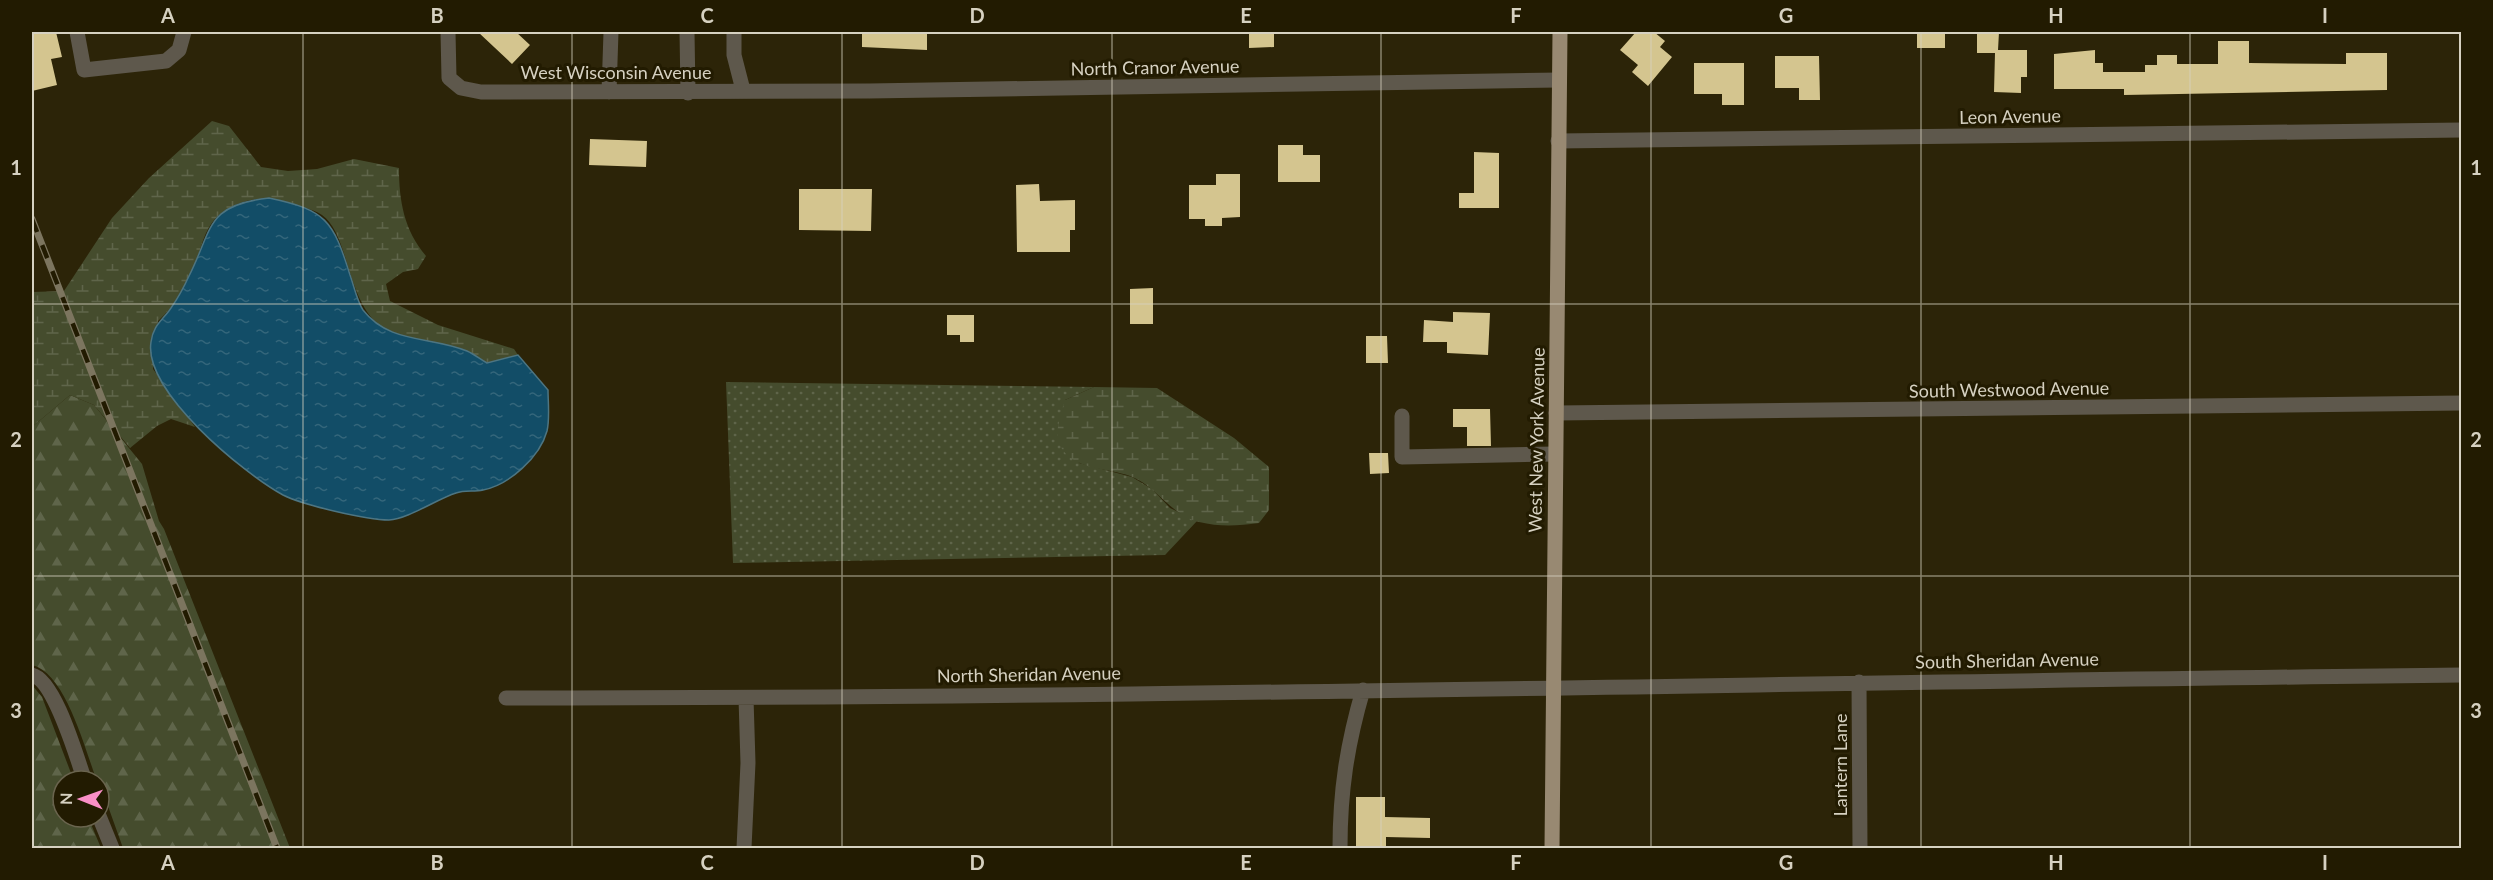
<svg xmlns="http://www.w3.org/2000/svg" width="2493" height="880" viewBox="0 0 2493 880" font-family="Lato,sans-serif">
  <style>
    .grass { fill: url(#grass-dots) }
    .forest { fill: url(#forest-firs) }
    .wetland { fill: url(#wetland-marsh) }
    .water { fill: url(#water-ripples); stroke: #4d7582; stroke-width: 1.5 }
    .building { fill: #d4c58f }
    .lines { fill: none; stroke-linecap: round; stroke-linejoin: round }
    .minor { stroke: #5e584c; stroke-width: 15 }
    .major { stroke: #988972; stroke-width: 15 }
    .rail-casing { stroke: #7c755f; stroke-width: 7 }
    .rail { stroke: #221b01; stroke-width: 4.5; stroke-dasharray: 14; stroke-linecap: butt }
    .grid { fill: none; stroke: #d6d1c1; stroke-width: 1.5; stroke-opacity: 0.55 }
    .labels { text-anchor: middle; dominant-baseline: central; stroke-width: 6; stroke-linejoin: round; paint-order: stroke }
    .street-label { font-size: 18px; fill: #d6d1c1; stroke: #221b01 }
    .neatline { fill: none; stroke: #d6d1c1; stroke-width: 2 }
    .grid-label { font-size: 20px; text-anchor: middle; font-weight: bold; fill: #d6d1c1 }
  </style>
  <defs>
    <pattern id="grass-dots" width="8" height="8" patternUnits="userSpaceOnUse" patternTransform="scale(1.5)"><rect width="8" height="8" fill="#454c2d"/><path d="M2 2h.1M6 6h.1" fill="none" stroke="#5f654a" stroke-width="1.8" stroke-linecap="round"/></pattern>
    <pattern id="forest-firs" width="22" height="20" patternUnits="userSpaceOnUse" patternTransform="scale(1.5)"><rect width="22" height="20" fill="#454c2d"/><path d="M5 1l3.5 6h-7zM16 11l3.5 6h-7z" fill="#5f654a"/></pattern>
    <pattern id="wetland-marsh" width="20" height="14" patternUnits="userSpaceOnUse" patternTransform="scale(1.5)"><rect width="20" height="14" fill="#454c2d"/><path d="M1 5h8M5 5V1M11 12h8M15 12V8" fill="none" stroke="#5f654a"/></pattern>
    <pattern id="water-ripples" width="26" height="14" patternUnits="userSpaceOnUse" patternTransform="scale(1.5)"><rect width="26" height="14" fill="#124d67"/><path d="M2 4q2-2 4 0t4 0M15 11q2-2 4 0t4 0" fill="none" stroke="#34667b"/></pattern>
  </defs>
  <rect width="100%" height="100%" fill="#2c2408"/>
  <path class="grass" d="M 726,382 L 1094,387 L 1065,400 L 1079,463 L 1132,477 L 1152,489 L 1170,508 L 1197,521 L 1165,555 L 733,563 Z"/>
  <path class="forest" d="M 70,395 L 94,405 L 142,464 L 159,521 L 164,529 L 290,848 L 123,848 L 99,781 L 97,781 C 85,750 66,673 32,665 L 32,427 Z
    M 32,685 L 42,697 L 74,781 L 63,781 L 63,817 L 88,817 L 101,848 L 32,848 Z"/>
  <path class="wetland" d="M 212,121 L 229,126 L 261,167 L 288,171 L 317,169 L 354,159 L 399,168 C 399,201 404,230 426,256 L 418,269 L 403,272 L 386,284 L 390,301 L 438,325 L 514,349 L 518,355 L 487,363 C 480,359 474,354 467,351 C 441,340 403,345 380,326 C 346,299 349,234 322,215 C 312,208 294,206 283,202 C 259,195 238,200 219,215 C 204,228 202,247 195,264 C 187,285 175,306 158,321 L 153,369 L 195,427 L 171,419 L 157,426 L 130,448 L 94,405 L 70,395 L 32,427 L 32,292 L 64,291 L 112,218 L 149,178 Z
    M 1094,387 L 1157,388 L 1234,438 L 1269,467 L 1269,510 L 1259,523 C 1237,526 1220,527 1199,522 C 1169,514 1157,486 1130,476 C 1109,468 1071,470 1060,445 C 1054,431 1061,414 1065,400 Z"/>
  <path class="water" d="M 269,198 C 326,210 333,220 350,275 C 354,286 357,301 363,310 C 389,344 431,336 467,351 C 474,354 480,359 487,363 L 518,355 L 548,390 C 548,402 550,418 547,431 C 540,457 509,485 483,490 C 474,492 465,490 456,493 C 437,499 408,519 389,520 C 366,520 303,505 283,495 C 243,473 143,391 151,342 C 153,325 163,320 171,308 C 178,298 184,287 189,276 C 213,229 205,205 269,198 Z"/>
  <path class="building" d="M 32,32 L 56,32 L 62,57 L 51,59 L 57,85 L 32,91 Z
    M 478,32 L 516,32 L 530,45 L 512,64 Z
    M 862,32 L 927,32 L 927,50 L 862,47 Z
    M 1249,32 L 1274,32 L 1274,47 L 1249,48 Z
    M 1636,32 L 1654,32 L 1665,41 L 1660,47 L 1672,57 L 1648,86 L 1632,72 L 1638,65 L 1620,50 Z
    M 1917,32 L 1945,32 L 1945,48 L 1917,48 Z
    M 1977,32 L 1999,32 L 1998,50 L 2027,50 L 2027,77 L 2021,77 L 2021,93 L 1994,92 L 1995,53 L 1977,53 Z
    M 2218,41 L 2249,41 L 2249,63 L 2346,64 L 2346,53 L 2387,53 L 2387,90 L 2124,95 L 2124,89 L 2054,89 L 2054,54 L 2095,50 L 2095,63 L 2103,63 L 2103,72 L 2145,72 L 2145,65 L 2157,65 L 2157,55 L 2177,55 L 2177,64 L 2218,64 Z
    M 1775,56 L 1819,56 L 1820,100 L 1799,100 L 1799,88 L 1775,88 Z
    M 1694,63 L 1744,63 L 1744,105 L 1722,105 L 1722,94 L 1694,94 Z
    M 590,139 L 647,141 L 646,167 L 589,165 Z
    M 1278,145 L 1303,145 L 1303,155 L 1320,155 L 1320,182 L 1278,182 Z
    M 1474,152 L 1499,153 L 1499,208 L 1459,208 L 1459,193 L 1474,193 Z
    M 1216,174 L 1240,174 L 1240,217 L 1222,218 L 1222,226 L 1205,226 L 1205,219 L 1189,219 L 1189,185 L 1216,185 Z
    M 1039,184 L 1040,201 L 1075,200 L 1075,230 L 1070,230 L 1070,252 L 1017,252 L 1016,185 Z
    M 799,189 L 872,189 L 871,231 L 799,230 Z
    M 1153,288 L 1153,324 L 1130,324 L 1130,289 Z
    M 1453,312 L 1490,313 L 1488,355 L 1447,353 L 1447,342 L 1423,342 L 1424,320 L 1453,322 Z
    M 947,315 L 974,315 L 974,342 L 960,342 L 960,335 L 947,335 Z
    M 1366,336 L 1387,336 L 1388,363 L 1366,363 Z
    M 1453,409 L 1490,409 L 1491,446 L 1467,446 L 1467,427 L 1453,427 Z
    M 1369,453 L 1388,453 L 1389,473 L 1370,474 Z
    M 1356,797 L 1385,797 L 1385,817 L 1430,818 L 1430,838 L 1386,837 L 1386,849 L 1356,849 Z"/>
  <g class="lines">
    <path class="minor" d="M 77,32 L 84,70 L 166,61 L 179,50 L 184,32
      M 448,32 L 449,78 L 461,88 L 481,92 L 869,91 L 1559,80
      M 687,32 L 688,93
      M 734,32 L 734,55 L 743,90
      M 609,92 L 611,32
      M 1558,141 L 2462,130
      M 1556,413 L 2462,403
      M 1402,416 L 1402,457 L 1555,454
      M 32,675 C 55,680 77,759 85,781
      M 1859,682 L 1860,848
      M 506,698 C 1158,698 1810,682 2462,675
      M 99,816 L 112,848
      M 744,848 L 748,763 L 746,698
      M 1340,848 C 1340,791 1347,745 1363,690"/>
    <path class="major" d="M 1552,848 L 1560,32"/>
    <g class="rail-casing">
      <path id="rail" d="M 32,219 L 277,848"/>
    </g>
    <use href="#rail" class="rail"/>
  </g>
  <path class="grid" d="M 303,32 L 303,848M 572,32 L 572,848M 842,32 L 842,848M 1112,32 L 1112,848M 1381,32 L 1381,848M 1651,32 L 1651,848M 1921,32 L 1921,848M 2190,32 L 2190,848M 32,304 L 2462,304M 32,576 L 2462,576"/>
  <g class="labels">
    <g class="street-label">
      <text transform="translate(1155 67) rotate(-1)">North Cranor Avenue</text>
      <text x="616" y="72">West Wisconsin Avenue</text>
      <text transform="translate(2010 116) rotate(-1)">Leon Avenue</text>
      <text transform="translate(2009 389) rotate(-1)">South Westwood Avenue</text>
      <text transform="translate(1536 440) rotate(-89)">West New York Avenue</text>
      <text transform="translate(2007 660) rotate(-1)">South Sheridan Avenue</text>
      <text transform="translate(1029 674) rotate(-1)">North Sheridan Avenue</text>
      <text transform="translate(1840 765) rotate(-90)">Lantern Lane</text>
    </g>
  </g>
  <rect width="2493" height="880" fill="none" stroke="#221b01" stroke-width="66"/>
  <g transform="translate(81 799) rotate(271)"><circle r="28" fill="#221b01" stroke="#6a644e" stroke-width="1.5"/>
  <path d="M0-4.5L10 22L0 15L-10 22Z" fill="#fa8fc7"/>
  <text y="-9" font-size="16" font-weight="bold" text-anchor="middle" fill="#d6d1c1">N</text>
  </g>
  <rect x="33" y="33" width="2427" height="814" class="neatline"/>
  <g class="grid-label">
    <text x="168" y="23">A</text>
    <text x="437" y="23">B</text>
    <text x="707" y="23">C</text>
    <text x="977" y="23">D</text>
    <text x="1246" y="23">E</text>
    <text x="1516" y="23">F</text>
    <text x="1786" y="23">G</text>
    <text x="2056" y="23">H</text>
    <text x="2325" y="23">I</text>
    <text x="16" y="175">1</text>
    <text x="2476" y="175">1</text>
    <text x="16" y="447">2</text>
    <text x="2476" y="447">2</text>
    <text x="16" y="718">3</text>
    <text x="2476" y="718">3</text>
    <text x="168" y="870">A</text>
    <text x="437" y="870">B</text>
    <text x="707" y="870">C</text>
    <text x="977" y="870">D</text>
    <text x="1246" y="870">E</text>
    <text x="1516" y="870">F</text>
    <text x="1786" y="870">G</text>
    <text x="2056" y="870">H</text>
    <text x="2325" y="870">I</text>
  </g>
</svg>
